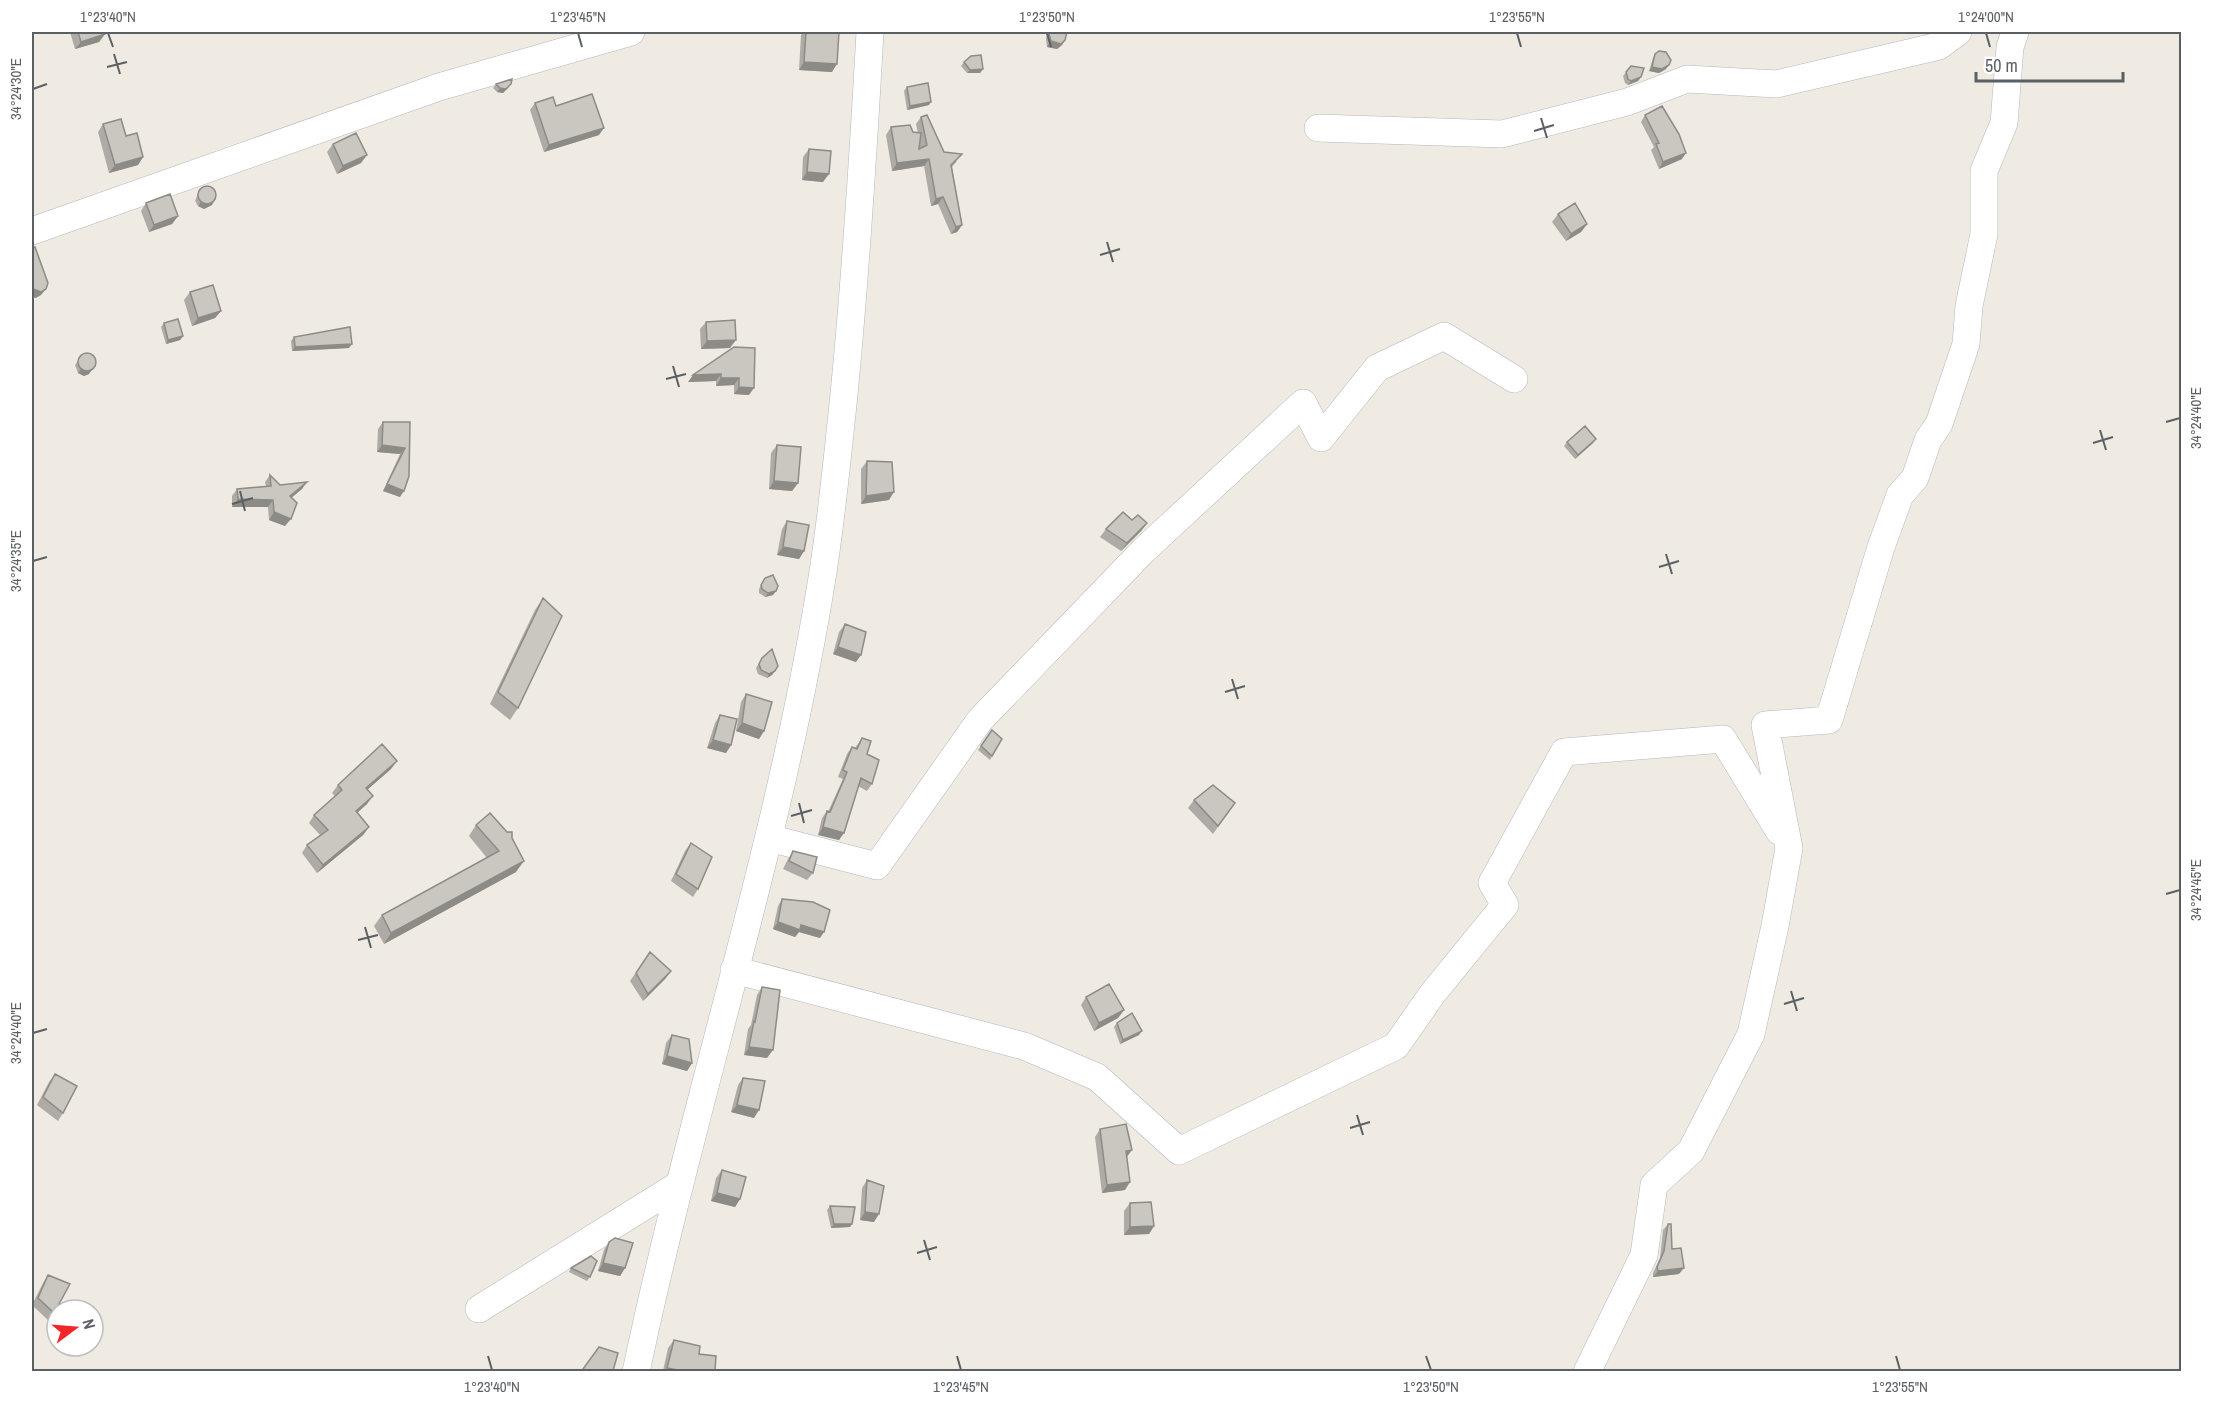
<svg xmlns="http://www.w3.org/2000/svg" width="2213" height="1403" viewBox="0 0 2213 1403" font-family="'Archivo Narrow',sans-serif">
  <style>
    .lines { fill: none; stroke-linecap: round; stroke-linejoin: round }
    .minor-casing { stroke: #b4b7bb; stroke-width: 28 }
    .minor { stroke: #fff; stroke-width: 27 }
    .wall { fill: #aeaaa5 }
    .shaded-wall { fill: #8d8b86 }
    .building { fill: #cac6c0; stroke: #8d8b86; stroke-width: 1.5 }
    .ticks { fill: none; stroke: #5b6065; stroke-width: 2 }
    .neatline { fill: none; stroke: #5b6065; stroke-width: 2 }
    .ticks-label { font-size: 15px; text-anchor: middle; fill: #5b6065 }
  </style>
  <rect width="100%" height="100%" fill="#efebe3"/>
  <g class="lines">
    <g class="minor-casing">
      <path id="minor" d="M 1318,128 L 1502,134 L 1627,102 L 1687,79 L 1776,84 L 1939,46 L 1958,32
        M 32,231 L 439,87 L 631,32
        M 769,838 L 877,866 L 980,720 L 1144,550 L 1303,403 L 1321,438 L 1377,368 L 1444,336 L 1514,379
        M 734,970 L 1024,1046 L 1097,1077 L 1179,1151 L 1396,1046 L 1433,993 L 1505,905 L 1492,883 L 1564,752 L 1723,739 L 1779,831
        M 479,1309 L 680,1184
        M 636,1372 C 692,1105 779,846 822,578 C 831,523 836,469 842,414 C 855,287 863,159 870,32
        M 1587,1372 L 1644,1255 L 1654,1185 L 1691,1151 L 1751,1034 L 1775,926 L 1789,848 L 1765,725 L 1829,720 L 1881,547 L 1900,495 L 1915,478 L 1928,440 L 1939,424 L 1966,344 L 1969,306 L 1984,234 L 1984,171 L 2004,123 L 2010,47 L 2015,32"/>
    </g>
    <use href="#minor" class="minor"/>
  </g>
  <path class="wall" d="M 70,32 L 104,32 L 105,34 L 99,42 L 75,49 Z
    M 803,32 L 839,32 L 832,72 L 799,70 L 801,35 Z
    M 1047,32 L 1067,32 L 1062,45 L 1057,49 L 1047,47 L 1046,39 Z
    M 1655,54 L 1666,69 L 1659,73 L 1649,71 L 1653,58 Z
    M 964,62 L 983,69 L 980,73 L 967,73 L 961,66 Z
    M 1631,66 L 1641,77 L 1638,81 L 1628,85 L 1625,83 L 1623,76 Z
    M 496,84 L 508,88 L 503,93 L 497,92 L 493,88 Z
    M 907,87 L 929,105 L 907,110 L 904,91 Z
    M 535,103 L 556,106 L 599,135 L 544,152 L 530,110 Z
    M 1645,115 L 1682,159 L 1659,169 L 1651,150 L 1654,147 L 1641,122 Z
    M 921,117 L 944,152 L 957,161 L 952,167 L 962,225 L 957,232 L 951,234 L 938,204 L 931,206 L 924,166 L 892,171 L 886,135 L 891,127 L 918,133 L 916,124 Z
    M 103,124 L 126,136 L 143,157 L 138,165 L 109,173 L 98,132 Z
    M 333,144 L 361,163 L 337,174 L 327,152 Z
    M 809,149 L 823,182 L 802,180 L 803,157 Z
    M 200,189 L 212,205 L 204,209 L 198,206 L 195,201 L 198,193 Z
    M 146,203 L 178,216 L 172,224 L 149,232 L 141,211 Z
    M 1558,214 L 1587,224 L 1581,232 L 1566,241 L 1552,222 Z
    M 190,292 L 221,311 L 215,318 L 192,326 L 184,300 Z
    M 706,322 L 730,348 L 701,349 L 700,329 Z
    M 164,323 L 183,336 L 180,340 L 166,344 L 161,327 Z
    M 294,337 L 349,348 L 292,351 L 291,341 Z
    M 755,348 L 749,395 L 734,394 L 734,385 L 716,386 L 716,381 L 688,382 Z
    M 81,356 L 89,374 L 84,376 L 78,373 L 75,365 Z
    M 383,422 L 410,422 L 400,497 L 383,491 L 400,454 L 377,452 L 378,429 Z
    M 1567,442 L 1593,443 L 1575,459 L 1564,446 Z
    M 777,445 L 798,483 L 792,491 L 769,489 L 771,453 Z
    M 867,461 L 889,500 L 861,504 L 861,469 Z
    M 270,475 L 280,485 L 302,489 L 292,497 L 285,526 L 269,520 L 268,507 L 232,507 L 232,496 L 237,489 L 266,486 L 265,482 Z
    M 1132,520 L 1147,523 L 1141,531 L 1121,551 L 1100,537 L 1106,529 Z
    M 787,521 L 804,551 L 799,559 L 777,555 L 782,529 Z
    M 765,578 L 776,591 L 773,595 L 765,597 L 759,593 L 759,589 Z
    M 543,598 L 518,708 L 510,720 L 490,704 L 535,610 Z
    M 845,624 L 856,662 L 833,654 L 839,632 Z
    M 762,658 L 775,671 L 772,675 L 767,678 L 758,674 L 756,668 Z
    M 746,694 L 764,731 L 759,739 L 736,731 L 741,702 Z
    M 720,715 L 731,745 L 726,753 L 707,748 L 715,723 Z
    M 992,730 L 992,756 L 990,760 L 978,750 Z
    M 862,738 L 867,754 L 872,784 L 867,791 L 858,786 L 839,840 L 818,835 L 822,818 L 827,811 L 828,812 L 843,779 L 838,777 L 847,754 L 852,747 L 855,748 Z
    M 391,769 L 367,790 L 367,804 L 357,813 L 369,827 L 363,835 L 317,873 L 302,853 L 307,845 L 320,835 L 309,823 L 314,815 L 335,796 L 332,793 L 338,785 Z
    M 1194,800 L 1235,803 L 1213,834 L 1188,808 Z
    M 476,825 L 512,838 L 516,872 L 384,944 L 374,926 L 382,915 L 487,858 L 469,836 Z
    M 691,843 L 698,889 L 693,897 L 671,881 L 685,851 Z
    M 793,851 L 813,873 L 807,880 L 783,869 L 788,859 Z
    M 782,899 L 820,938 L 799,932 L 795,937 L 773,929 L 778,906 Z
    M 650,952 L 671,971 L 665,979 L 643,1001 L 630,981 Z
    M 762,987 L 767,1058 L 744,1055 L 748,1029 L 751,1025 L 757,995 Z
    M 1086,997 L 1124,1010 L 1118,1018 L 1094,1031 L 1081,1005 Z
    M 1117,1023 L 1139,1035 L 1120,1044 L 1114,1027 Z
    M 672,1035 L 692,1063 L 687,1071 L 662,1064 L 666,1043 Z
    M 55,1074 L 63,1113 L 58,1121 L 37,1105 L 49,1082 Z
    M 743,1078 L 754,1118 L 731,1112 L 738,1085 Z
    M 1100,1129 L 1127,1157 L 1125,1190 L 1102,1193 L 1095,1137 Z
    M 722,1170 L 740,1199 L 735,1207 L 711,1201 L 716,1178 Z
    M 867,1180 L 874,1222 L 860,1220 L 862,1188 Z
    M 1130,1203 L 1154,1226 L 1149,1234 L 1124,1235 L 1124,1211 Z
    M 830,1206 L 850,1227 L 831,1228 L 827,1210 Z
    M 1668,1224 L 1672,1249 L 1679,1274 L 1653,1277 L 1653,1273 L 1660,1258 L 1663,1230 Z
    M 609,1242 L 625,1268 L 620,1276 L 598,1271 L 604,1250 Z
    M 571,1268 L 590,1277 L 587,1281 L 569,1272 Z
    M 48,1275 L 54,1313 L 49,1321 L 32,1305 L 43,1283 Z
    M 674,1340 L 699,1354 L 715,1371 L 663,1371 L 668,1348 Z"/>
  <path class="shaded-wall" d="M 105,34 L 99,42 L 75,49 L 81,42 Z
    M 1065,40 L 1062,45 L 1057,49 L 1047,47 L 1051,41 Z
    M 804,62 L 837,64 L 832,72 L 799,70 Z
    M 1669,65 L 1666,69 L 1659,73 L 1649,71 L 1652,67 Z
    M 983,69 L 980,73 L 967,73 L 970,70 Z
    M 1641,77 L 1638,81 L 1628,85 L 1631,81 Z
    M 511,84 L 503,93 L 497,92 L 500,88 Z
    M 931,102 L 929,105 L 907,110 L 910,106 Z
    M 604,128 L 599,135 L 544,152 L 549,145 Z
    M 1686,153 L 1682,159 L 1659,169 L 1663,162 Z
    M 367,155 L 361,163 L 337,174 L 343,166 Z
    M 143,157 L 138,165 L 109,173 L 115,165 Z
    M 929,159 L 924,166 L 892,171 L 897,163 Z
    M 807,172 L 829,174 L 823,182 L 802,180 Z
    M 943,197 L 938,204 L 931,206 L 936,199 Z
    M 214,201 L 212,205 L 204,209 L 198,206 L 201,202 Z
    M 178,216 L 172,224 L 149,232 L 154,225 Z
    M 1587,224 L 1581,232 L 1566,241 L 1571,234 Z
    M 962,225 L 957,232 L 951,234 L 956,227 Z
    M 33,289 L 46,289 L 41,295 L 36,298 L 32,297 L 32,290 Z
    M 221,311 L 215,318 L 192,326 L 198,318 Z
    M 183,336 L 180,340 L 166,344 L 168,340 Z
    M 736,340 L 730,348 L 701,349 L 707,341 Z
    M 352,344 L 349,348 L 292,351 L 295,347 Z
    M 81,369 L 92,370 L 89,374 L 84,376 L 78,373 Z
    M 721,374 L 716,381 L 688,382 L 693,375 Z
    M 721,378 L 739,378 L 734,385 L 716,386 Z
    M 739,387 L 754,388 L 749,395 L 734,394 Z
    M 1596,439 L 1593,443 L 1575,459 L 1578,455 Z
    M 382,445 L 405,448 L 400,454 L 377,452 Z
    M 774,481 L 798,483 L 792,491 L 769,489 Z
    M 307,482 L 302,489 L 285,503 L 290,496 Z
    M 387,484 L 404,491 L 400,497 L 383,491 Z
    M 894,492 L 889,500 L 861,504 L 866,496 Z
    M 238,499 L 273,500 L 268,507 L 232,507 Z
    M 274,512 L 291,519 L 285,526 L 269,520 Z
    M 1147,523 L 1141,531 L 1121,551 L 1127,543 Z
    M 783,547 L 804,551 L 799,559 L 777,555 Z
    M 776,591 L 773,595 L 765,597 L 768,593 Z
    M 838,647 L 861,655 L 856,662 L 833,654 Z
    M 775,671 L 772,675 L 767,678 L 769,674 Z
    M 742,723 L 764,731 L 759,739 L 736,731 Z
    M 713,740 L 731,745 L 726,753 L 707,748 Z
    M 397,761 L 391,769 L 360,796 L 366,788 Z
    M 373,796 L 367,804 L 350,819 L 356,811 Z
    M 369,827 L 363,835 L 317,873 L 323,865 Z
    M 823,827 L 844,833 L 839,840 L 818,835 Z
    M 524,861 L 516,872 L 384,944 L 391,933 Z
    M 778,922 L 801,925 L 824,932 L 820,938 L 799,932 L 795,937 L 773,929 Z
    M 671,971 L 665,979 L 643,1001 L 648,994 Z
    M 1124,1010 L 1118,1018 L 1094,1031 L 1099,1023 Z
    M 1142,1031 L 1139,1035 L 1120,1044 L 1123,1040 Z
    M 749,1047 L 773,1050 L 767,1058 L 744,1055 Z
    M 667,1056 L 692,1063 L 687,1071 L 662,1064 Z
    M 737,1105 L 759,1110 L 754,1118 L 731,1112 Z
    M 1132,1150 L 1126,1158 L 1126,1151 Z
    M 1130,1182 L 1125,1190 L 1102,1193 L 1107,1185 Z
    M 717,1193 L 740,1199 L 735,1207 L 711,1201 Z
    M 865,1212 L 879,1214 L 874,1222 L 860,1220 Z
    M 834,1224 L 852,1224 L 850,1227 L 831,1228 Z
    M 1154,1226 L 1149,1234 L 1124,1235 L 1130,1227 Z
    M 603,1263 L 625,1268 L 620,1276 L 598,1271 Z
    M 1684,1268 L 1679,1274 L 1653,1277 L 1658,1271 Z
    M 667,1368 L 683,1371 L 665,1371 Z"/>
  <path class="building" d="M 78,32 L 104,32 L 105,34 L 81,42 Z
    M 806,32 L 839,32 L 837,64 L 804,62 Z
    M 1050,32 L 1067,32 L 1065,40 L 1061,44 L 1051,41 L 1049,34 Z
    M 1659,51 L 1666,52 L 1671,60 L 1669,65 L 1662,69 L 1652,67 L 1655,54 Z
    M 981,55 L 983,69 L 970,70 L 964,62 L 971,56 Z
    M 1631,66 L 1644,68 L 1641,77 L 1631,81 L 1628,79 L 1626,72 Z
    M 512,79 L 511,84 L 506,89 L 500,88 L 496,84 Z
    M 928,83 L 931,102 L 910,106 L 907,87 Z
    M 592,94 L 604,128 L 549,145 L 535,103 L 553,97 L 556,106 Z
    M 1662,106 L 1679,134 L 1686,153 L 1663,162 L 1656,144 L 1659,143 L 1645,115 Z
    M 927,115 L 944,152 L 962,154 L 951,165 L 962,225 L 956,227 L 943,197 L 936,199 L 929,159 L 897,163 L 891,127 L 910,125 L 913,132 L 921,133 L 919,149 L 927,145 L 921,117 Z
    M 121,119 L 126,136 L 137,133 L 143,157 L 115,165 L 103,124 Z
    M 356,133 L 367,155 L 343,166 L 333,144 Z
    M 809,149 L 831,151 L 829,174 L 807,172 Z
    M198 195a9 9 0 1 1 18 0a9 9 0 1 1-18 0Z
    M 170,194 L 178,216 L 154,225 L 146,203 Z
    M 1575,203 L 1587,224 L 1571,234 L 1558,214 Z
    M 35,247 L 48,283 L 46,289 L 41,292 L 33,289 L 32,287 L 32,248 Z
    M 213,285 L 221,311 L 198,318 L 190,292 Z
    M 178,319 L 183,336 L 168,340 L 164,323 Z
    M 735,320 L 736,340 L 707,341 L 706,322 Z
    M 350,327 L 352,344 L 295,347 L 294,337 Z
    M 734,347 L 755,348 L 754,388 L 739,387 L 739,378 L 721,378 L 721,374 L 693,375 Z
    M78 362a9 9 0 1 1 18 0a9 9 0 1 1-18 0Z
    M 383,422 L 410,422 L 409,476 L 404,491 L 387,484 L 405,448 L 382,445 Z
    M 1585,426 L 1596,439 L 1578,455 L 1567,442 Z
    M 777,445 L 801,447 L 798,483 L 774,481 Z
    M 867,461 L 892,462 L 894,492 L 866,496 Z
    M 270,475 L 280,485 L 307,482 L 290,496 L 297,503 L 291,519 L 274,512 L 273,500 L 238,499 L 237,489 L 271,486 Z
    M 1123,512 L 1132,520 L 1138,515 L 1147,523 L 1127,543 L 1106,529 Z
    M 787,521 L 809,525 L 804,551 L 783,547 Z
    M 773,575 L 778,586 L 776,591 L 768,593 L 762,589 L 761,585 L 765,578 Z
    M 543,598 L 562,616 L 518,708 L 498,692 Z
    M 845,624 L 866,632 L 861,655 L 838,647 Z
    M 772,649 L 778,666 L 775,671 L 769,674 L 761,670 L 759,664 L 762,658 Z
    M 746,694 L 772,702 L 764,731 L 742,723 Z
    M 720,715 L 737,719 L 731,745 L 713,740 Z
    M 992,730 L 1002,739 L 992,756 L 981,746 Z
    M 862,738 L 871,741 L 867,754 L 879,760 L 872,784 L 861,778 L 844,833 L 823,827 L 827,811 L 830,812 L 847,772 L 843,770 L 852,747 L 857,749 Z
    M 382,744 L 397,761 L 366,788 L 373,796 L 356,811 L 369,827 L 323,865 L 307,845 L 328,830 L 314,815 L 342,790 L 338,785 Z
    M 1213,785 L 1235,803 L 1218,826 L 1194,800 Z
    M 490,813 L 507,832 L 512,832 L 512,838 L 524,861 L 391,933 L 382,915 L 499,851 L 476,825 Z
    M 691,843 L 712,857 L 698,889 L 676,874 Z
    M 793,851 L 817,857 L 813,873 L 789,861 Z
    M 782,899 L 813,902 L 830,910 L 824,932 L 801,925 L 800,930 L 778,922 Z
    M 650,952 L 671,971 L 648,994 L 636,973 Z
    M 1109,984 L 1124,1010 L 1099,1023 L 1086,997 Z
    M 762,987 L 780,990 L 773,1050 L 749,1047 L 754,1021 L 755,1022 Z
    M 1132,1013 L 1142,1031 L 1123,1040 L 1117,1023 Z
    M 672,1035 L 689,1039 L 692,1063 L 667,1056 Z
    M 55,1074 L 77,1086 L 63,1113 L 43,1097 Z
    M 743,1078 L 765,1081 L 759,1110 L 737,1105 Z
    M 1126,1124 L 1132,1150 L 1126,1151 L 1130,1182 L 1107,1185 L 1100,1129 Z
    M 722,1170 L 746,1177 L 740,1199 L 717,1193 Z
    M 867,1180 L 884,1186 L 879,1214 L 865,1212 Z
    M 1151,1202 L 1154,1226 L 1130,1227 L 1130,1203 Z
    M 830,1206 L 855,1207 L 852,1224 L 834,1224 Z
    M 1668,1224 L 1671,1224 L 1672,1249 L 1681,1248 L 1684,1268 L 1658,1271 L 1657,1267 L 1664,1251 Z
    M 615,1238 L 633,1243 L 625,1268 L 603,1263 L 609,1242 Z
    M 591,1256 L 597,1261 L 590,1277 L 571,1268 Z
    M 48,1275 L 70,1284 L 54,1313 L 38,1298 Z
    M 674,1340 L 700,1346 L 699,1354 L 716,1356 L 715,1371 L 683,1371 L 667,1368 Z
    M 599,1347 L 618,1353 L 613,1371 L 591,1371 L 583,1369 Z"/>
  <path class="ticks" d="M 108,33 L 113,47M 578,33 L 582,47M 1047,33 L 1051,47M 1517,33 L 1521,47M 1986,33 L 1990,47M 114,54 L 120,74M 107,67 L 127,62M 33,89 L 47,84M 1541,118 L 1547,138M 1534,131 L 1554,125M 1107,242 L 1113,262M 1100,255 L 1120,249M 673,366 L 679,387M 666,379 L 686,374M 2166,422 L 2180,418M 2100,430 L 2106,450M 2093,443 L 2113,437M 240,491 L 245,511M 232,504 L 253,498M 1666,554 L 1672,574M 33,561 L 47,557M 1659,567 L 1679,561M 1232,679 L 1238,699M 1225,692 L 1245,686M 799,803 L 804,823M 791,816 L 812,810M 2166,894 L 2180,890M 365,927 L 371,948M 358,940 L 378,935M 1791,991 L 1797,1011M 1784,1004 L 1804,998M 33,1033 L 47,1029M 1357,1115 L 1363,1135M 1350,1128 L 1370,1122M 924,1240 L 930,1260M 917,1253 L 937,1247M 488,1356 L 492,1370M 957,1356 L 961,1370M 1426,1356 L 1431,1370M 1896,1356 L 1900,1370"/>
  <rect width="2213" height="1403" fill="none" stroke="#ffffff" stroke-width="66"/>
  <g transform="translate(75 1328) rotate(74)"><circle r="28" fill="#ffffff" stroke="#bdbfc1" stroke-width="1.5"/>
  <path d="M0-4.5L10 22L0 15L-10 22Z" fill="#f22629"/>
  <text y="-9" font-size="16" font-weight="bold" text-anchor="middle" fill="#5b6065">N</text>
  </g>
  <path d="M1976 72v9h147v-9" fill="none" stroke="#5b6065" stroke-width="3"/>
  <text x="1985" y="72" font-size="18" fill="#5b6065" stroke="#ffffff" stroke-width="4.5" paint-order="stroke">50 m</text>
  <rect x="33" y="33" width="2147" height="1337" class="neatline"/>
  <g class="ticks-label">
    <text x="108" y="22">1°23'40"N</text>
    <text x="578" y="22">1°23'45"N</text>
    <text x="1047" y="22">1°23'50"N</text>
    <text x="1517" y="22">1°23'55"N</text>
    <text x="1986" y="22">1°24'00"N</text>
    <text transform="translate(16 89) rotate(-90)" y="5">34°24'30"E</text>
    <text transform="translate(2196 418) rotate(-90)" y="5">34°24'40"E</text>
    <text transform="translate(16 561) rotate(-90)" y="5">34°24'35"E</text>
    <text transform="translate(2196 890) rotate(-90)" y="5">34°24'45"E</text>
    <text transform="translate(16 1033) rotate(-90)" y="5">34°24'40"E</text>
    <text x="492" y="1392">1°23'40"N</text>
    <text x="961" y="1392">1°23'45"N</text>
    <text x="1431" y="1392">1°23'50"N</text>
    <text x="1900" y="1392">1°23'55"N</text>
  </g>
</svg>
